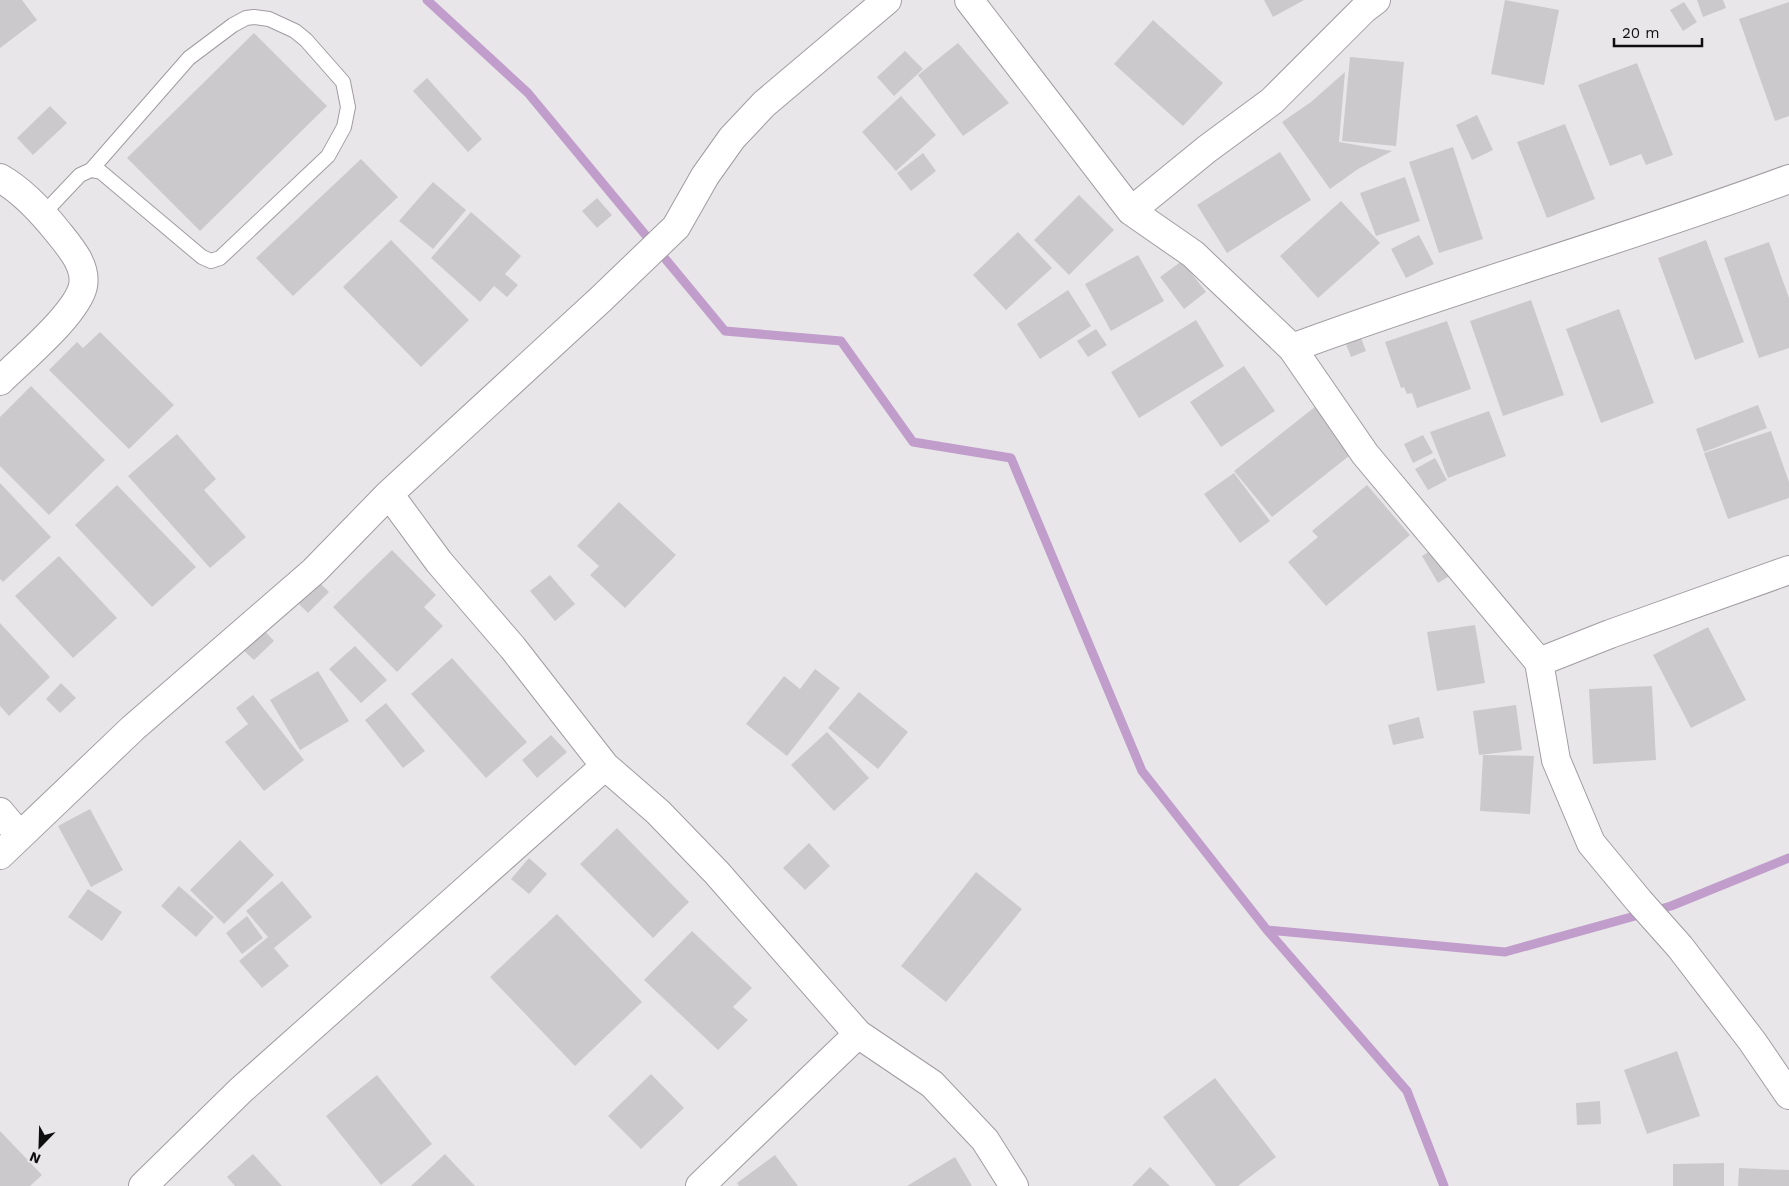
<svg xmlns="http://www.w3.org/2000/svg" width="1789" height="1186" viewBox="0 0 1789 1186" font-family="'Work Sans',sans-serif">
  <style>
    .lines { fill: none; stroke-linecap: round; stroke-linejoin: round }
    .stream { stroke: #c09dcb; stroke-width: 9 }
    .building { fill: #ccc9cd }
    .service-casing { stroke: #a09ca1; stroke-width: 16 }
    .minor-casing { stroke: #a09ca1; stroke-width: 30 }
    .service { stroke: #fff; stroke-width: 14 }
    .minor { stroke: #fff; stroke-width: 28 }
  </style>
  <rect width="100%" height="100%" fill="#e9e6ea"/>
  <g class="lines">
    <path class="stream" d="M 427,0 L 528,93 L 725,331 L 841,341 L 913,442 L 1011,458 L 1142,771 L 1267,930 L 1407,1091 L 1444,1186
      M 1267,930 L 1505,952 L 1671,906 L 1789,858"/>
  </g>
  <path class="building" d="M 0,0 L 22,0 L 37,20 L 0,48 Z
    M 1264,0 L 1304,0 L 1273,17 Z
    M 1505,0 L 1559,10 L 1544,85 L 1491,74 Z
    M 1697,0 L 1723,0 L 1726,8 L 1703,17 Z
    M 1684,2 L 1697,22 L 1683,31 L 1670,10 Z
    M 1789,2 L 1789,116 L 1775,121 L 1739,19 Z
    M 1153,20 L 1223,83 L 1183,126 L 1114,64 Z
    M 254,33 L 327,106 L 200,231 L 127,158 Z
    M 958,43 L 1009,103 L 963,136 L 918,75 Z
    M 905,51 L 923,69 L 894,96 L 877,77 Z
    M 1350,57 L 1404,62 L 1396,146 L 1342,141 Z
    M 1637,63 L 1673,155 L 1646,165 L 1641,154 L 1610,166 L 1578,85 Z
    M 1345,72 L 1339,142 L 1392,151 L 1358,169 L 1330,189 L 1282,122 L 1311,102 Z
    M 427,78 L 482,139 L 468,152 L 413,91 Z
    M 901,96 L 936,135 L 896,171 L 862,132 Z
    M 50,106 L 67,123 L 33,155 L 17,138 Z
    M 1477,115 L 1493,150 L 1472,160 L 1456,125 Z
    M 1565,124 L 1595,199 L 1547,218 L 1517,142 Z
    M 1453,147 L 1483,239 L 1439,253 L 1409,162 Z
    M 1280,152 L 1311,200 L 1227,253 L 1197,205 Z
    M 923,153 L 936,171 L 911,191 L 897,173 Z
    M 361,159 L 398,197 L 293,296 L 256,258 Z
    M 1405,177 L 1420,221 L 1376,236 L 1360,193 Z
    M 433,182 L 466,210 L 433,249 L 399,221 Z
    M 1079,195 L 1114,230 L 1069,275 L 1034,240 Z
    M 597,198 L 612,215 L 597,228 L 582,211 Z
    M 1341,201 L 1380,243 L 1318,298 L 1280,256 Z
    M 471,212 L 521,256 L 505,274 L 518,285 L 507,297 L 494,286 L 480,302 L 431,258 Z
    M 1018,232 L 1052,268 L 1006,310 L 973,275 Z
    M 1419,235 L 1434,264 L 1406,278 L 1391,249 Z
    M 391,240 L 469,320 L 421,367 L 343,287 Z
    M 1706,240 L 1744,342 L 1695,360 L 1658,258 Z
    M 1769,242 L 1789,298 L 1789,348 L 1759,358 L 1724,258 Z
    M 1138,255 L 1164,301 L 1111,331 L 1085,284 Z
    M 1182,261 L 1206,292 L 1184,309 L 1160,277 Z
    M 1068,290 L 1091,326 L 1040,359 L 1017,324 Z
    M 1531,300 L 1564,395 L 1503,416 L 1470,321 Z
    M 1619,309 L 1654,403 L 1601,423 L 1566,329 Z
    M 1196,320 L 1224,366 L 1139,418 L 1111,372 Z
    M 1447,321 L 1471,389 L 1417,408 L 1412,393 L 1407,394 L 1404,387 L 1401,388 L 1385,342 Z
    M 1096,329 L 1107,345 L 1088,357 L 1077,341 Z
    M 100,332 L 174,405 L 129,449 L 49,370 L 77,342 L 83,348 Z
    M 1359,333 L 1366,351 L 1351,357 L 1344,339 Z
    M 1244,366 L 1275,411 L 1221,447 L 1190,402 Z
    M 31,386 L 105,460 L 49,515 L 0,466 L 0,417 Z
    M 1758,405 L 1767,428 L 1704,452 L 1696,429 Z
    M 1316,406 L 1354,452 L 1272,517 L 1234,471 Z
    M 1489,411 L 1506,456 L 1448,478 L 1430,432 Z
    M 1771,431 L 1789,482 L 1789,498 L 1728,519 L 1704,453 Z
    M 177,434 L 216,479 L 204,490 L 246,537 L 210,568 L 128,476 Z
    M 1423,435 L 1433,453 L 1413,463 L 1404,444 Z
    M 1435,458 L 1447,480 L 1428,490 L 1415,469 Z
    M 1234,473 L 1270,521 L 1240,543 L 1204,494 Z
    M 0,483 L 51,537 L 3,582 L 0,579 Z
    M 117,485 L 196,567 L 152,607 L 75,525 Z
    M 1367,485 L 1410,535 L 1326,606 L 1288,562 L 1318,537 L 1312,531 Z
    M 619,502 L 676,555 L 625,608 L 590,575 L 599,566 L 577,546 Z
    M 1435,548 L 1451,575 L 1438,583 L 1422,556 Z
    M 392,550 L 436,595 L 424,607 L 443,626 L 397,672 L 333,607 Z
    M 59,556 L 117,618 L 73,658 L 15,596 Z
    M 550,575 L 575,604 L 555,621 L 530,591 Z
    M 314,577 L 329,592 L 308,613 L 293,598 Z
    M 0,623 L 50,677 L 9,716 L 0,706 Z
    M 1475,625 L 1485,683 L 1437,691 L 1427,632 Z
    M 1708,627 L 1746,700 L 1691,728 L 1653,655 Z
    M 262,628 L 274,641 L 254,660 L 241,648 Z
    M 355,646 L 387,680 L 361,703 L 329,669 Z
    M 452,658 L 527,742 L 486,778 L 411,694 Z
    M 815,669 L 840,688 L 787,756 L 746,724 L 784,676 L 800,689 Z
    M 318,671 L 349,721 L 300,750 L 270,700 Z
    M 61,683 L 76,698 L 60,713 L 46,699 Z
    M 1652,686 L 1656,760 L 1593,764 L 1589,689 Z
    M 859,692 L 908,732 L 878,769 L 828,728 Z
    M 253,695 L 304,760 L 264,791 L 225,742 L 248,724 L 236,708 Z
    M 386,703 L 425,751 L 403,768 L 365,720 Z
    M 1516,705 L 1522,750 L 1479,755 L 1473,711 Z
    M 1419,717 L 1424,738 L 1393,745 L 1388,725 Z
    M 827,732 L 869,778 L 834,811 L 791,765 Z
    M 551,735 L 567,752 L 537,778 L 522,760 Z
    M 1483,755 L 1534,756 L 1530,814 L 1480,811 Z
    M 90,809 L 123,870 L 91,887 L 58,826 Z
    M 617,828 L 689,902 L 653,938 L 580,864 Z
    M 240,840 L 274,875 L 224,924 L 190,890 Z
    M 809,843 L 830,866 L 805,890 L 783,868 Z
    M 529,858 L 547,874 L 529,894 L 511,879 Z
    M 976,872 L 1022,909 L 946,1002 L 901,966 Z
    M 282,881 L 312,917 L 274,948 L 289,966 L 262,988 L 239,961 L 268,937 L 246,911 Z
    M 179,886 L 214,917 L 196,937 L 161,906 Z
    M 88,889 L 122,912 L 102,941 L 68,917 Z
    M 557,914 L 642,1002 L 575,1066 L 490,977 Z
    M 247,916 L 263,938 L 242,954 L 226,933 Z
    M 692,931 L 752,988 L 733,1007 L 748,1020 L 718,1050 L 644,980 Z
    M 1677,1051 L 1700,1116 L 1647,1134 L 1624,1070 Z
    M 651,1074 L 684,1108 L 641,1149 L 608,1116 Z
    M 377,1075 L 432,1144 L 381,1185 L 326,1116 Z
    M 1215,1078 L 1276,1157 L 1238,1186 L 1216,1186 L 1163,1117 Z
    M 1600,1101 L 1601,1124 L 1577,1125 L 1576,1103 Z
    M 0,1131 L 42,1175 L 30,1186 L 0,1186 Z
    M 253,1154 L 282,1186 L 235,1186 L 227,1177 Z
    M 445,1154 L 475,1186 L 411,1186 Z
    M 775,1155 L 798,1186 L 739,1186 L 737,1183 Z
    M 955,1157 L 972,1186 L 907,1186 Z
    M 1724,1163 L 1724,1186 L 1673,1186 L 1673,1164 Z
    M 1150,1167 L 1170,1186 L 1132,1186 Z
    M 1739,1168 L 1789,1170 L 1789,1186 L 1738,1186 Z"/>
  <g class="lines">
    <g class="service-casing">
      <path id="service" d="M 43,214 L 80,175 L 91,170 L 101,172 L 202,257 L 211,261 L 220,258 L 328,156 L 344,127 L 348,107 L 343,82 L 306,40 L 295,31 L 269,19 L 254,17 L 246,18 L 233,25 L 189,58 L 91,170"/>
    </g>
    <g class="minor-casing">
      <path id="minor" d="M 969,0 L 1131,211 L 1193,254 L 1292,348 L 1365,454 L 1539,662 L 1556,760 L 1591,843 L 1639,901 L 1680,947 L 1752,1041 L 1789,1095
        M 0,178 C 23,191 42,212 58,232 C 70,247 87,266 83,286 C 77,314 21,360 0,381
        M 1131,211 L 1207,149 L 1272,101 L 1364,9 L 1376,0
        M 1292,348 C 1456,287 1625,240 1789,179
        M 389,494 L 439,562 L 513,648 L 605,766 L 658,812 L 717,873 L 858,1034 L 932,1084 L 985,1140 L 1014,1186
        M 1539,662 L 1610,634 L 1789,570
        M 0,812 L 20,836
        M 0,855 L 133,728 L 314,571 L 389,494 L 601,299 L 676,227 L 705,176 L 732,138 L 764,104 L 887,0
        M 143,1186 L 241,1090 L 605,766
        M 700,1186 L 858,1034"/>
    </g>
    <use href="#service" class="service"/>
    <use href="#minor" class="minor"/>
  </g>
  <g transform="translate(40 1146) rotate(203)" stroke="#e9e6ea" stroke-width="4" paint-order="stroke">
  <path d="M0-4L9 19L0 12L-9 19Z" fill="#0f0e0f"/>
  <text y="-8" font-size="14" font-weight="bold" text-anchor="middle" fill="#0f0e0f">N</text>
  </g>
  <path d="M1614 38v8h88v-8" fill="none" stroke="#0f0e0f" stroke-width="2.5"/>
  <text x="1622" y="38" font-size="15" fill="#0f0e0f" stroke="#e9e6ea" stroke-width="4" paint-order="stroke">20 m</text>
</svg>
